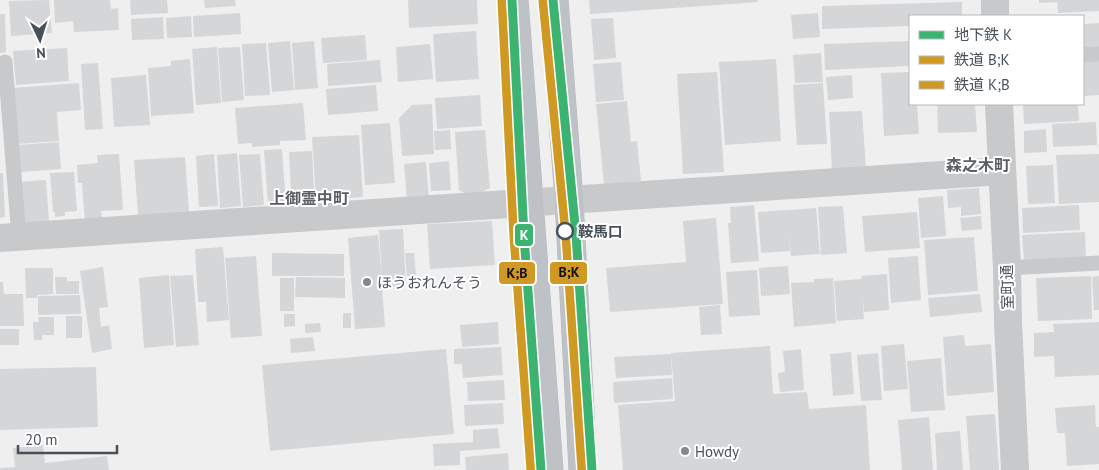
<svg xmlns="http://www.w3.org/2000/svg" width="1099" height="470" viewBox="0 0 1099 470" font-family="'PT Sans','Noto Sans JP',sans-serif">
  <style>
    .building { fill: #d5d6d8 }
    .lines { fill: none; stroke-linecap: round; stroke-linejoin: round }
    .trunk-casing { stroke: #b5b9bd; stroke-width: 29 }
    .service { stroke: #c7c9ca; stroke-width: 15 }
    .minor { stroke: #c7c9ca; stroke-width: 28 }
    .trunk { stroke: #bec2c6; stroke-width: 28 }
    .rail-1-casing { stroke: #fff; stroke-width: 12 }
    .rail-2-casing { stroke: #fff; stroke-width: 12 }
    .rail-1 { stroke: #cf9923; stroke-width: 9 }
    .rail-2 { stroke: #cf9923; stroke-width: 9 }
    .metro-1-casing { stroke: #fff; stroke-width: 12 }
    .metro-1 { stroke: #3cb371; stroke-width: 9 }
    .stop-dot { fill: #fff; stroke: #485159; stroke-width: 2.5 }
    .poi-dot { fill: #82888e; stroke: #fff; stroke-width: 2 }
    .labels { text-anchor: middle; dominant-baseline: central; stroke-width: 4; stroke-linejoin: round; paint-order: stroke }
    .stop-label { font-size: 15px; font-weight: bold; fill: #485159; stroke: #fff; text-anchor: start }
    .poi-label { font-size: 15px; fill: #485159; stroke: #fff; text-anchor: start }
    .street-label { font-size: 15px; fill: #485159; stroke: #fff }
    .neighbourhood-label { font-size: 16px; font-weight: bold; fill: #5b5e62; stroke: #fff }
    .line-badge { stroke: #fff; stroke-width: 2 }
    .badge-label { font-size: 14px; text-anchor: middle; font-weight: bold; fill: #fff }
    .pale-badge-label { font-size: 14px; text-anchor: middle; font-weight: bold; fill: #111 }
  </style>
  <rect width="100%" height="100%" fill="#efefef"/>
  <path class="building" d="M 49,0 L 52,33 L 11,36 L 9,1 Z
    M 54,0 L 110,0 L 111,9 L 118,8 L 119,30 L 74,32 L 73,21 L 55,23 Z
    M 130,0 L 167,0 L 168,13 L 131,15 Z
    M 204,0 L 235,0 L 236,6 L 205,8 Z
    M 408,0 L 477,0 L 478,24 L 409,28 Z
    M 589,0 L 757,0 L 758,2 L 590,14 Z
    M 1039,0 L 1099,0 L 1099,11 L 1058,13 L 1057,2 L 1039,3 Z
    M 962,2 L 962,16 L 910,16 L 910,26 L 822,29 L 822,6 Z
    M 240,13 L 241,34 L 194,37 L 193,16 Z
    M 818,13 L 820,37 L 793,39 L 791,15 Z
    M 0,14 L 5,14 L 6,52 L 0,53 Z
    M 191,16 L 192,37 L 167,38 L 166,18 Z
    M 163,17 L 164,39 L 132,40 L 131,19 Z
    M 613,18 L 616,58 L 594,60 L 591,19 Z
    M 1099,23 L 1099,48 L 1083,49 L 1083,24 Z
    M 476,31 L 479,79 L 436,82 L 433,34 Z
    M 365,35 L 367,60 L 323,63 L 321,38 Z
    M 290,41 L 294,90 L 272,92 L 268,43 Z
    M 314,41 L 318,88 L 295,90 L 292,43 Z
    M 910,41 L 910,66 L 825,70 L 824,44 Z
    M 266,43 L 270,95 L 245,96 L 242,44 Z
    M 430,44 L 433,79 L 398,82 L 396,47 Z
    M 217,47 L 221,103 L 196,105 L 192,49 Z
    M 240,47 L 244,100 L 222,102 L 218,48 Z
    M 67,48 L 69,81 L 16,85 L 13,51 Z
    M 821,53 L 823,82 L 795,83 L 793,55 Z
    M 190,59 L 194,113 L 151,116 L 148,68 L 171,66 L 171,61 Z
    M 776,59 L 781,141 L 725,145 L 719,62 Z
    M 380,60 L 382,82 L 328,86 L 327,64 Z
    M 1099,61 L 1099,95 L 1083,96 L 1083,62 Z
    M 621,62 L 624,100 L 596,102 L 593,64 Z
    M 98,63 L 103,129 L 85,130 L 81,64 Z
    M 717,72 L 724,172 L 683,174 L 677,74 Z
    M 910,72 L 910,104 L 917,104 L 919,134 L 884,136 L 881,73 Z
    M 146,75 L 150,125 L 114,127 L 111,78 Z
    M 852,75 L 853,98 L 828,100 L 826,77 Z
    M 79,83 L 81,110 L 57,112 L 59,141 L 17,144 L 11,88 Z
    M 823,83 L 827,144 L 797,145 L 793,85 Z
    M 376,85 L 378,111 L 328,115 L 326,89 Z
    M 480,95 L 482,126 L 437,129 L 435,98 Z
    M 627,101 L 631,142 L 637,141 L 641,181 L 604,184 L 596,104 Z
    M 303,103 L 306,140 L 280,141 L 280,145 L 252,147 L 252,143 L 238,144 L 235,108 Z
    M 432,104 L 434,154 L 402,156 L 399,118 L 412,105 Z
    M 937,104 L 975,104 L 977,132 L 938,133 Z
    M 1023,104 L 1078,104 L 1079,121 L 1024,124 Z
    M 862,111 L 866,169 L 832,171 L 829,112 Z
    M 1096,122 L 1097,145 L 1053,147 L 1052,124 Z
    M 390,123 L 395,183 L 365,185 L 361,125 Z
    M 1046,129 L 1047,152 L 1024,153 L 1024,131 Z
    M 450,130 L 451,149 L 435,150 L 434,131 Z
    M 485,130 L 490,188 L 482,192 L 466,194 L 459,190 L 455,132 Z
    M 359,135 L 363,197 L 316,200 L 312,137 Z
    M 59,142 L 61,169 L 20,172 L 18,145 Z
    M 282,149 L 286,204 L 268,205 L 264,150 Z
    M 312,151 L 314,191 L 291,192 L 289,152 Z
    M 237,153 L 241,206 L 220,208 L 217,155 Z
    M 119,154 L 123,210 L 101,211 L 102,222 L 85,223 L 82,183 L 78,183 L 77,165 L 98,163 L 97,155 Z
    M 214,154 L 218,206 L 199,207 L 196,156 Z
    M 260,154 L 264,205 L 243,207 L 239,155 Z
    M 1099,154 L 1099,202 L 1059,204 L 1056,155 Z
    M 185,157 L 189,212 L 138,215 L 134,160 Z
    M 449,161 L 451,190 L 431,191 L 429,163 Z
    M 426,162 L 429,199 L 407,201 L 404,164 Z
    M 1053,165 L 1055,203 L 1028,204 L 1026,166 Z
    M 74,172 L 77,211 L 65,212 L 65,216 L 55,217 L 55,212 L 53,212 L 50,173 Z
    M 0,173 L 3,173 L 5,217 L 0,218 Z
    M 46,180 L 49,222 L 21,224 L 18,182 Z
    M 979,188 L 981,214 L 961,216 L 961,207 L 948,208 L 947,190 Z
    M 943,196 L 946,236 L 921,238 L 918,198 Z
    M 754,205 L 759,261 L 731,263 L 728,223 L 731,223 L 730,207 Z
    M 1079,205 L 1080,230 L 1023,233 L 1022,208 Z
    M 843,206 L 847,253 L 821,255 L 818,207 Z
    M 816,208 L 820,254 L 791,256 L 789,235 L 790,251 L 761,253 L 758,212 Z
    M 917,212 L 920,248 L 865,252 L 862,216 Z
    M 981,216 L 982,229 L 962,231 L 960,218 Z
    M 716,218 L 723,304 L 610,312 L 606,268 L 686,262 L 683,221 Z
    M 492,221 L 495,265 L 430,269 L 427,224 Z
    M 403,229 L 406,286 L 382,287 L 385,327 L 355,329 L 348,238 L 378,235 L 382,279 L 379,230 Z
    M 1085,232 L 1086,258 L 1024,260 L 1022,235 Z
    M 974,237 L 978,291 L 928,295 L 924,240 Z
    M 223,247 L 229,320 L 207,322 L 206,302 L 198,302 L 195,249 Z
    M 272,253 L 344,254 L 344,276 L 272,276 Z
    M 405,253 L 414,253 L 416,275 L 407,276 Z
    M 256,256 L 262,336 L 231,338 L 225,258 Z
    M 918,256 L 921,300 L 891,303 L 888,258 Z
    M 788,266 L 790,294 L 761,296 L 759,268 Z
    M 103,267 L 108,307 L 99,308 L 101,327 L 109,325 L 112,349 L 92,353 L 80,271 Z
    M 25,268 L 53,268 L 53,294 L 38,295 L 38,293 L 37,298 L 26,298 Z
    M 757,270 L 760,315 L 729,317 L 726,272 Z
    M 887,274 L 889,310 L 864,312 L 862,295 L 864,319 L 837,321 L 834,281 L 862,279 L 861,276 Z
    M 169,275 L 174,345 L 144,348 L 139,278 Z
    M 193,275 L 199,345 L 176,347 L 170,276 Z
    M 1091,276 L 1092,319 L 1038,321 L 1036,278 Z
    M 1099,276 L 1099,310 L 1094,310 L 1092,277 Z
    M 55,277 L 67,277 L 67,281 L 79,281 L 79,294 L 56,294 Z
    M 296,277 L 345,278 L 345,298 L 295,297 Z
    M 280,278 L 294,278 L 294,311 L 280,311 Z
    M 833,278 L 836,323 L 794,327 L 791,283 L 814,282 L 814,279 Z
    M 0,282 L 3,282 L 4,294 L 23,294 L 24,326 L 0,326 Z
    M 980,294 L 982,312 L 930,317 L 928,298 Z
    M 80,295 L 81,314 L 38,315 L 38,296 Z
    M 720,305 L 722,334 L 701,335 L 699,307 Z
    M 343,313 L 351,313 L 351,328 L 343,328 Z
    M 284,314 L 295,314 L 295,326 L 284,327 Z
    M 66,316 L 82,316 L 82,338 L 66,338 Z
    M 38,317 L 54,317 L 54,335 L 42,335 L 42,340 L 34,340 L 33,322 L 39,322 Z
    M 498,322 L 499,344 L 462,347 L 460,325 Z
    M 1099,322 L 1099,375 L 1055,377 L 1054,356 L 1034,357 L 1034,333 L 1054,332 L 1053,324 Z
    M 320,323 L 321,332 L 305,333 L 305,324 Z
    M 0,329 L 19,329 L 19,345 L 0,345 Z
    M 964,335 L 965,346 L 991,344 L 994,392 L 947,396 L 943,337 Z
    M 313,337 L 315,351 L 291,353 L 290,339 Z
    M 904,344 L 908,389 L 884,391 L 881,346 Z
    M 770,346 L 773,394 L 807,392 L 809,409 L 866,405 L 870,470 L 623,470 L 618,405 L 675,401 L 671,353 Z
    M 501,347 L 503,375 L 463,378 L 462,364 L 454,364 L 454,349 Z
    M 446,349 L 454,434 L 270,451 L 262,365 Z
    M 801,349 L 804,390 L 780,392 L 778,373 L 785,372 L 783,351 Z
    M 851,352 L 854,394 L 833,396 L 830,354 Z
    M 878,353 L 882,400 L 861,401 L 857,355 Z
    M 671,354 L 672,375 L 616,378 L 614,357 Z
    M 941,358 L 945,410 L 911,412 L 907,361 Z
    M 96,367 L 98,427 L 0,430 L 0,369 Z
    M 672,378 L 673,399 L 614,403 L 613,382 Z
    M 504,380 L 505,400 L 468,401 L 467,382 Z
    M 503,403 L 504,424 L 465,426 L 464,405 Z
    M 1095,405 L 1096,427 L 1099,427 L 1099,464 L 1067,466 L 1065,433 L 1057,433 L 1055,408 Z
    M 995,414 L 999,470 L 970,470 L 966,416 Z
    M 929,417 L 933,470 L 902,470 L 898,420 Z
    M 498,428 L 500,448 L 460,451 L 460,465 L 434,466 L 433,444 L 473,442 L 473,430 Z
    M 960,431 L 963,470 L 937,470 L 935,433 Z
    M 43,445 L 45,463 L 107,456 L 109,470 L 0,470 L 0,468 L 15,467 L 13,448 Z
    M 508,453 L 509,470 L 466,470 L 465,457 Z"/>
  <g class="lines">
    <g class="trunk-casing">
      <path id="trunk" d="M 514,0 L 549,470
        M 554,0 L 569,200 L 583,470"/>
    </g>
    <path class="service" d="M 1083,55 L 1099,54
      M 5,62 L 19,237
      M 1007,268 L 1099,263"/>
    <path class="minor" d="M 995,0 L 995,16
      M 999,104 L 1007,268 L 1008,322 L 1015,470
      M 0,238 L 1002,171"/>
    <use href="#trunk" class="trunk"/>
    <g class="rail-1-casing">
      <path id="rail-1" d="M 543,1 L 566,236 L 582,470"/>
    </g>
    <g class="rail-2-casing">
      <path id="rail-2" d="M 502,1 L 514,237 L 531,470"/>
    </g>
    <use href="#rail-1" class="rail-1"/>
    <use href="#rail-2" class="rail-2"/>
    <g class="metro-1-casing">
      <path id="metro-1" d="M 512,0 L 524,236 L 541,470
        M 553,0 L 576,235 L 592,470"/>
    </g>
    <use href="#metro-1" class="metro-1"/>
  </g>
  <circle class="stop-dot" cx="565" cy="231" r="8"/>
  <g class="poi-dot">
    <circle cx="367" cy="282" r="5"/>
    <circle cx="685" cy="451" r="5"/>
  </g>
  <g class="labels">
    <g class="stop-label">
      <text x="578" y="231">鞍馬口</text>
    </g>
    <g class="poi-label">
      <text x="377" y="282">ほうおれんそう</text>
      <text x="695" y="451">Howdy</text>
    </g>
    <g class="street-label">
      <text transform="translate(1007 287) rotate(-91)">室町通</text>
    </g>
    <g class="neighbourhood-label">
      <text x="978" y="165">森之木町</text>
      <text x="309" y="198">上御霊中町</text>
    </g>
  </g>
  <g class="line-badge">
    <rect x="514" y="223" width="20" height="24" rx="5" fill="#3cb371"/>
    <rect x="549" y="261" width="39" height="24" rx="5" fill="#cf9923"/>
    <rect x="498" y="261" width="38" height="24" rx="5" fill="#cf9923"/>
  </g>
  <g class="badge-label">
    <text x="524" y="240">K</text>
  </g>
  <g class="pale-badge-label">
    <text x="569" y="277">B;K</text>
    <text x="517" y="278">K;B</text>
  </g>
  <rect x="909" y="15" width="175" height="90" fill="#ffffff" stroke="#b6b9bd"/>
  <rect x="919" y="31" width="25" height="8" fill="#3cb371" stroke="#b6b9bd"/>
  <text x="954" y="40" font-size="15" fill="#485159">地下鉄 K</text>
  <rect x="919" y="56" width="25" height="8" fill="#cf9923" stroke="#b6b9bd"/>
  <text x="954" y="65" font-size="15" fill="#485159">鉄道 B;K</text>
  <rect x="919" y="81" width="25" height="8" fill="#cf9923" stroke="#b6b9bd"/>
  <text x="954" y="90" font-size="15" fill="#485159">鉄道 K;B</text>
  <g transform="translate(40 40) rotate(176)" stroke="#ffffff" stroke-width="4" paint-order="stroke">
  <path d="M0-4L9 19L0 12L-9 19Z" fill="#485159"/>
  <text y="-8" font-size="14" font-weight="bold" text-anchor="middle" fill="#485159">N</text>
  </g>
  <path d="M18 445v8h99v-8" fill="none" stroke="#485159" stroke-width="2.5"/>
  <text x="25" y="445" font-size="15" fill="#485159" stroke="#ffffff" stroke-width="4" paint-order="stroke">20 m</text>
</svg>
